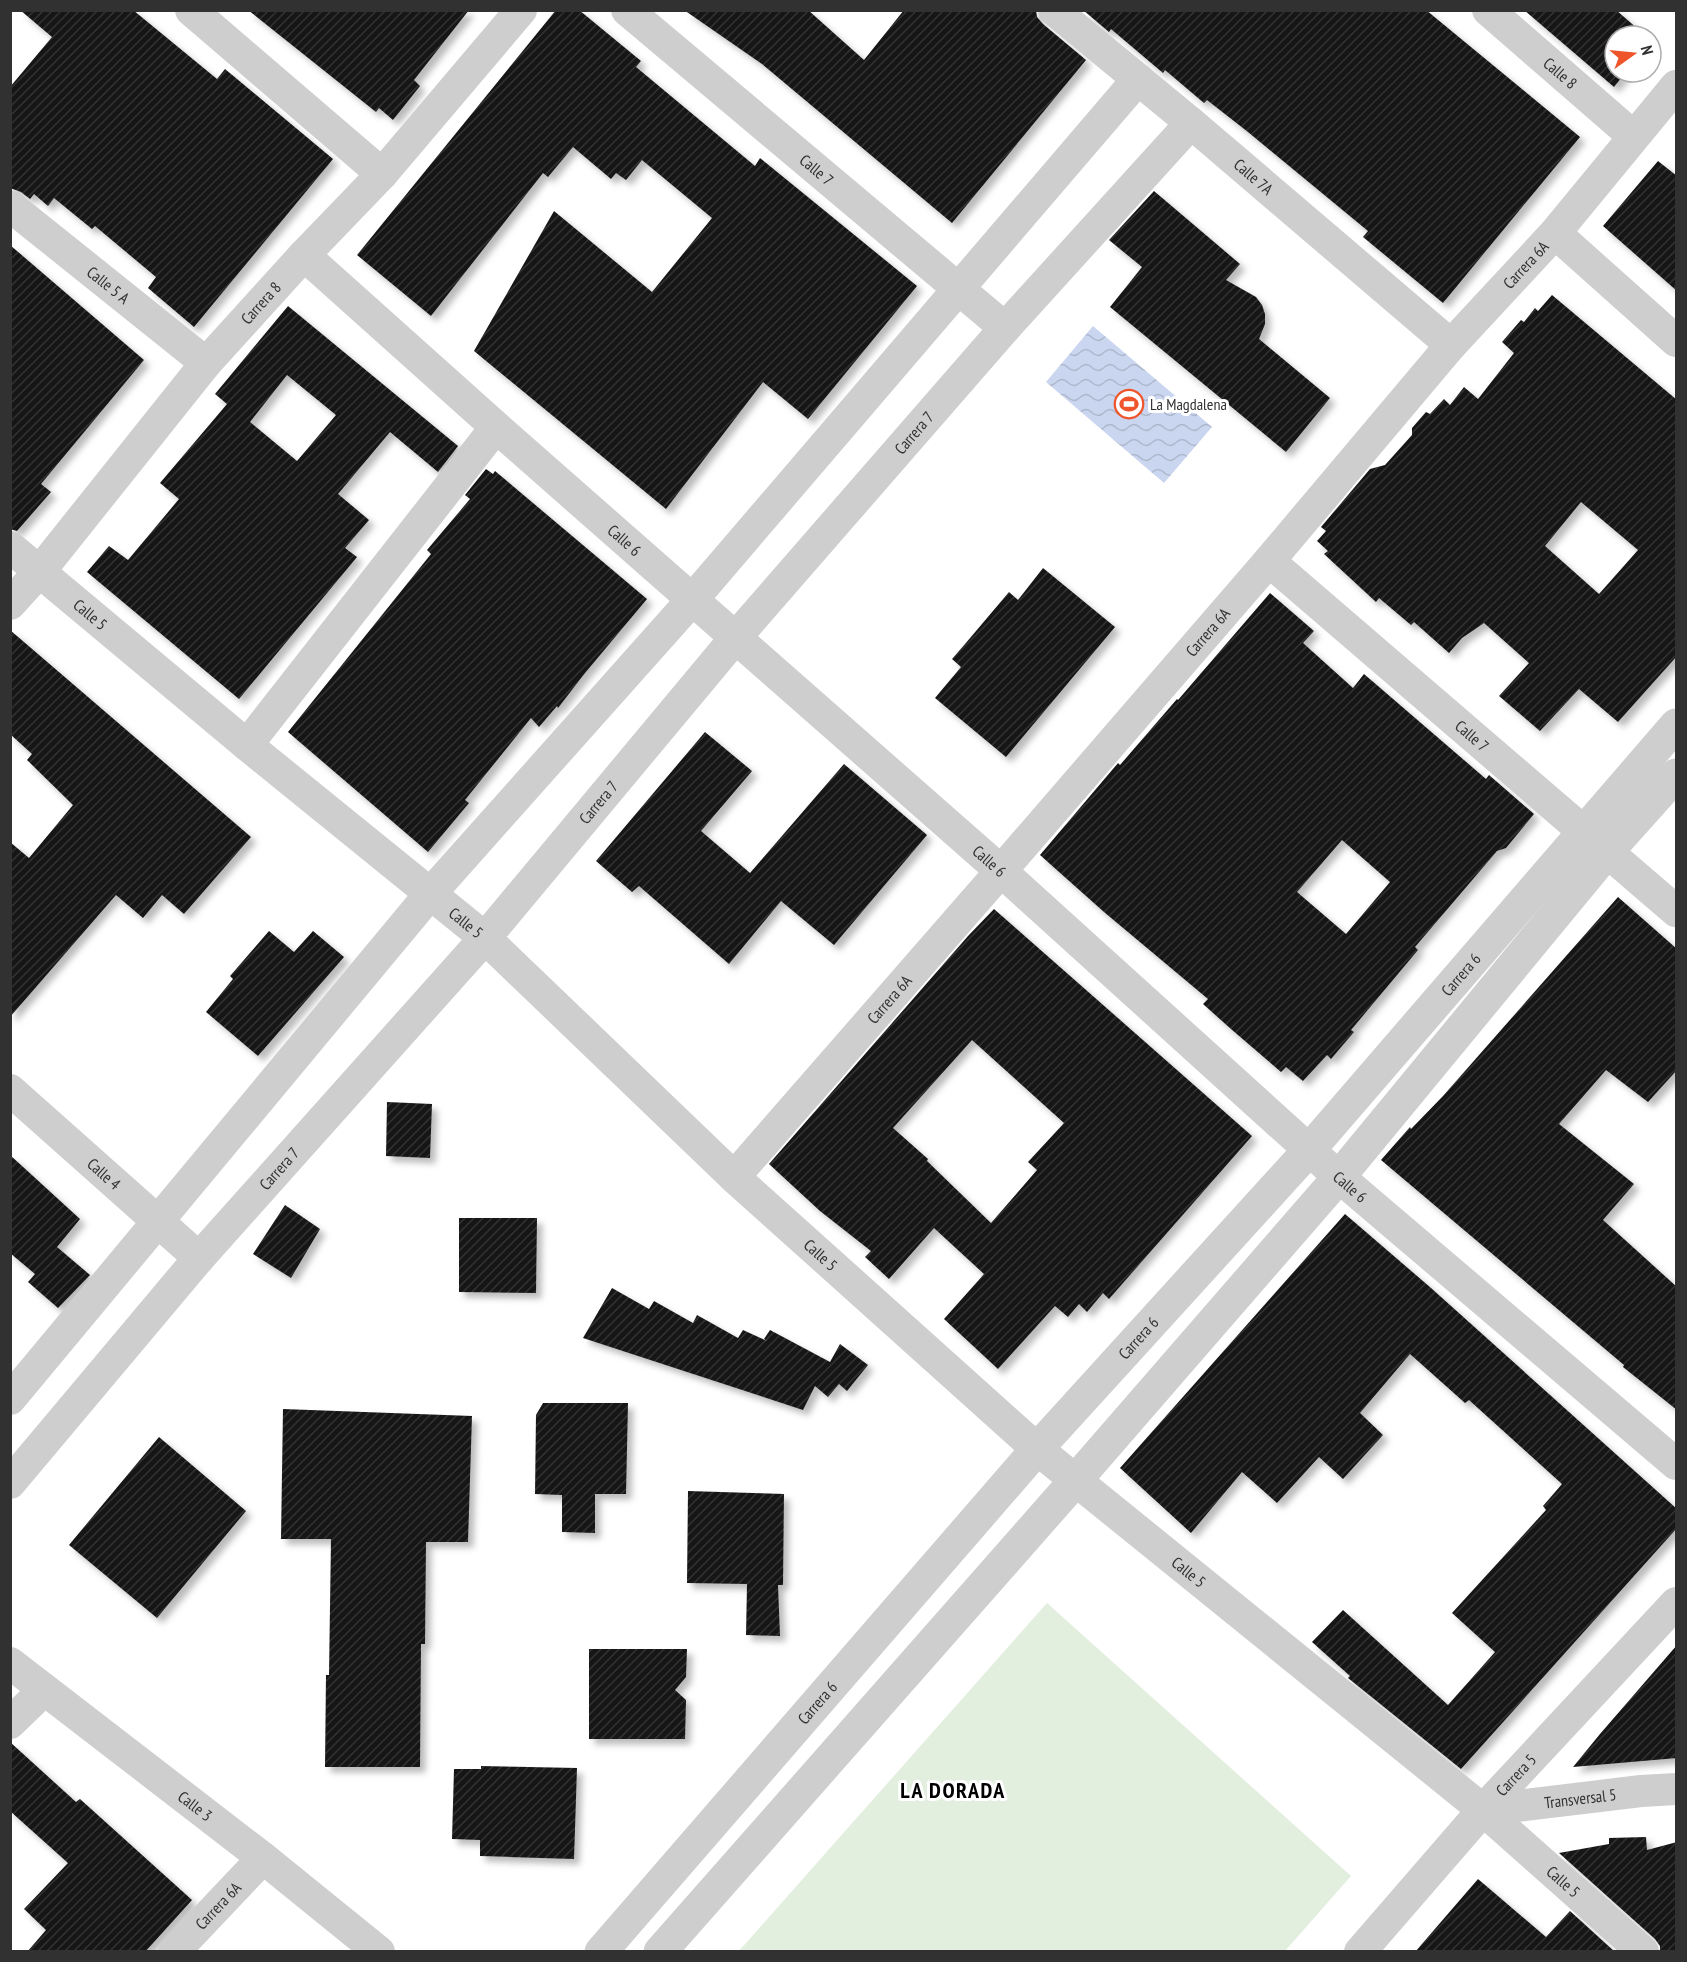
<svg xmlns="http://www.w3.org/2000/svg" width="1687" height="1962" viewBox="0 0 1687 1962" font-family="'PT Sans Narrow',sans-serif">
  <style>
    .pitch { fill: #e2eede }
    .water { fill: url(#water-waves) }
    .building { fill: url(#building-hatch); fill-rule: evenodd; filter: url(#shadow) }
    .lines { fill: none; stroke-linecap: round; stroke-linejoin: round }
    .minor { stroke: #cecece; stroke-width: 32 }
    .tertiary { stroke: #cecece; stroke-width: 33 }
    .labels { text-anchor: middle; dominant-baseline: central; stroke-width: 6; stroke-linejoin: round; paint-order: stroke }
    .street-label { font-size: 16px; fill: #313131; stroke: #fff }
    .poi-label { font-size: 16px; fill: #313131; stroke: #fff; text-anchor: start }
    .district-label { font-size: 22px; font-weight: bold; letter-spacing: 1.5px; fill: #000; stroke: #fff }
  </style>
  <defs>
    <pattern id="water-waves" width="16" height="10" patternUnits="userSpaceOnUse" patternTransform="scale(1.5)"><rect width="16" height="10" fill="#cad6ef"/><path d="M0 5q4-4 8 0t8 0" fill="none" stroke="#aeb8cd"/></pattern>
    <pattern id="building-hatch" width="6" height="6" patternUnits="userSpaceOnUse" patternTransform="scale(1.5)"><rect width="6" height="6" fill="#181818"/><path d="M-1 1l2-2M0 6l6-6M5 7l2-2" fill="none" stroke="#313131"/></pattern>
    <filter id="shadow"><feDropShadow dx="5.5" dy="5.5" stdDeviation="3" flood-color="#0004"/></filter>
  </defs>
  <rect width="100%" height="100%" fill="#fff"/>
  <path class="pitch" d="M 1047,1603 L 1351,1876 L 1285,1951 L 739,1951 Z"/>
  <path class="water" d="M 1093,326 L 1212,427 L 1164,483 L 1046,382 Z"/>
  <path class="building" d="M 20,10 L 133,10 L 217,79 L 225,69 L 333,159 L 194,327 L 148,288 L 156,277 L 95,226 L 92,229 L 54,198 L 48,206 L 34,194 L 30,199 L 21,192 L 10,188 L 10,87 L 52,37 Z
    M 248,10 L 469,10 L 414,80 L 420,86 L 393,120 L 379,108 L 376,112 Z
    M 556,10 L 579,10 L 641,61 L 636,67 L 755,166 L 760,158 L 917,286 L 808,419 L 763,382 L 666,509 L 474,351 L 554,211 L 652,292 L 712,218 L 642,160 L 626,180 L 616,173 L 611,179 L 573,147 L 548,177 L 543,173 L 431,316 L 357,255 Z
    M 684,10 L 808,10 L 864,60 L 904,10 L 1036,10 L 1037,17 L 1043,24 L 1086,60 L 952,223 L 762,64 Z
    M 1083,10 L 1426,10 L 1580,137 L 1443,303 L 1363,237 L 1368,231 L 1248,132 L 1207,100 L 1204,103 L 1165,70 L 1163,73 L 1111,29 L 1109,32 Z
    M 1524,10 L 1616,10 L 1646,36 L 1615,36 L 1615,72 L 1626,72 L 1614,87 Z
    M 1658,161 L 1677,176 L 1677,291 L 1603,226 Z
    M 1154,191 L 1240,264 L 1226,280 L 1256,297 L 1262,305 L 1265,314 L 1265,324 L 1259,339 L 1330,398 L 1286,452 L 1110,307 L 1142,267 L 1109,240 Z
    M 10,245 L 144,360 L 41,484 L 51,492 L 17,531 L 10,529 Z
    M 1552,295 L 1677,400 L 1677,656 L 1618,722 L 1579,689 L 1540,731 L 1499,696 L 1529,663 L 1484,623 L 1462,638 L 1449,653 L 1414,622 L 1411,625 L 1379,598 L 1376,602 L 1324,554 L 1328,551 L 1317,541 L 1326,531 L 1321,527 L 1370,469 L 1385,465 L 1412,435 L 1412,428 L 1426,412 L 1430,414 L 1444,399 L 1450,405 L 1464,387 L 1478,399 L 1514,353 L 1502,342 L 1521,320 L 1524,322 L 1535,308 L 1538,311 ZM 1581,502 L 1638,550 L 1599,594 L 1545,546 Z
    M 288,306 L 458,446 L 438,472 L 390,432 L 338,494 L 369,520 L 345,548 L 357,557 L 239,699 L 87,572 L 109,546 L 128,560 L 179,499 L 160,483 L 227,404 L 215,394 ZM 287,375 L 336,415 L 297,461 L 250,422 Z
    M 486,469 L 493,474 L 495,471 L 647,599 L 585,673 L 558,708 L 557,706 L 539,727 L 531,718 L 465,800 L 469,803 L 428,852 L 288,732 L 431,554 L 427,550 L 470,499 L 465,495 Z
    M 1043,568 L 1115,627 L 1006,757 L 935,698 L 961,667 L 952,659 L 965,644 L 1009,592 L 1018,600 Z
    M 1270,593 L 1314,631 L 1303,643 L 1353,688 L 1364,674 L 1486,779 L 1489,775 L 1534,814 L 1506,848 L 1497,851 L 1415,947 L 1418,950 L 1351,1030 L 1354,1032 L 1331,1059 L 1327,1055 L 1303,1081 L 1286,1067 L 1281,1072 L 1231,1029 L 1203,1004 L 1208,999 L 1104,912 L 1040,855 L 1118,763 L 1120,765 L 1177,699 L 1178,700 ZM 1342,840 L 1390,882 L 1346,934 L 1297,892 Z
    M 10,630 L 251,837 L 184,914 L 162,895 L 143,918 L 116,895 L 10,1017 L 10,842 L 29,858 L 73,805 L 27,760 L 32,754 L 10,734 Z
    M 705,732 L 752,771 L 701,831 L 750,873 L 844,764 L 927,835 L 834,945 L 781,901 L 729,964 L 639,886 L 632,892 L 596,861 Z
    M 1618,897 L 1677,949 L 1677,1070 L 1648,1102 L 1606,1070 L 1559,1124 L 1634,1184 L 1603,1220 L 1677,1287 L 1677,1410 L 1623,1367 L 1624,1365 L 1381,1160 L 1410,1127 L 1411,1129 L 1443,1096 Z
    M 994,909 L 1252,1136 L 1109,1299 L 1103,1293 L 1087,1312 L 1079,1304 L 1068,1317 L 1055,1306 L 998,1369 L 944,1319 L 984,1274 L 934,1228 L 889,1279 L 865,1257 L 871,1251 L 820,1211 L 769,1164 L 968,936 ZM 972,1040 L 1064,1123 L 1028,1162 L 1037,1170 L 991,1223 L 927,1161 L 928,1159 L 893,1128 Z
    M 269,931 L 294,952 L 313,931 L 344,957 L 258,1056 L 206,1012 L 233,979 L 230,976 Z
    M 387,1102 L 432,1104 L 430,1158 L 386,1156 Z
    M 10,1155 L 80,1219 L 57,1247 L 90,1275 L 58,1308 L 28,1282 L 35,1274 L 10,1253 Z
    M 285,1205 L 320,1229 L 291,1278 L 253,1254 Z
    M 1345,1214 L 1431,1288 L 1677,1509 L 1677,1528 L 1461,1769 L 1348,1678 L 1350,1676 L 1312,1642 L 1343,1610 L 1448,1705 L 1495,1652 L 1452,1613 L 1546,1510 L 1543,1506 L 1562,1484 L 1469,1400 L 1465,1403 L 1410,1354 L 1360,1413 L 1383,1435 L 1343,1479 L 1319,1457 L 1277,1503 L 1242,1472 L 1191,1533 L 1120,1468 Z
    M 459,1218 L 537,1218 L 536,1293 L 459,1292 Z
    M 612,1288 L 649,1309 L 654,1301 L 693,1323 L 697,1315 L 738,1338 L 743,1330 L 767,1341 L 764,1339 L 770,1330 L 830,1362 L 840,1344 L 868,1365 L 847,1391 L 839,1384 L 828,1397 L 815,1386 L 803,1410 L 583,1338 Z
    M 543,1403 L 628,1403 L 626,1494 L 595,1494 L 595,1533 L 562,1532 L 562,1495 L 535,1494 L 536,1415 Z
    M 283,1409 L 472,1416 L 468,1542 L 426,1542 L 425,1644 L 421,1644 L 420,1767 L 325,1767 L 326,1675 L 329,1675 L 331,1539 L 281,1539 Z
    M 159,1437 L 246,1511 L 157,1618 L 69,1545 Z
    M 688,1491 L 784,1494 L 783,1585 L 778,1585 L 780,1636 L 746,1635 L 747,1584 L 687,1583 Z
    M 1677,1645 L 1677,1758 L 1573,1767 L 1600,1734 Z
    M 589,1649 L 687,1649 L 686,1677 L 675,1690 L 686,1700 L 685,1739 L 589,1739 Z
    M 10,1742 L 76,1802 L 80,1799 L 192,1900 L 145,1952 L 27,1952 L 46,1930 L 24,1909 L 68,1863 L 10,1811 Z
    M 481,1766 L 577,1768 L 574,1859 L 480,1856 L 480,1840 L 452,1839 L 454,1769 L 481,1769 Z
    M 1646,1837 L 1647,1850 L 1677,1842 L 1677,1952 L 1660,1952 L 1660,1946 L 1655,1939 L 1559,1853 L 1609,1844 L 1609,1838 Z
    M 1478,1879 L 1546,1937 L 1570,1911 L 1615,1952 L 1415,1952 Z"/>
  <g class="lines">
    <g class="minor">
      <path d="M 191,10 L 382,174"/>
      <path id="s1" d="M 627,10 L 1005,328"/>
      <path id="s2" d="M 1054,10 L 1191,123 L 1451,345"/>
      <path id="s3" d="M 1488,10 L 1633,136"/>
      <path id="s4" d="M 10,206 L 206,363"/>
      <path d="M 1555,233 L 1676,341"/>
      <path id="s5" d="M 304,255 L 496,427 L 1001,871 L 1339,1177 L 1676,1464"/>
      <path id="s6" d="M 10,547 L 247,745 L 485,938 L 734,1177 L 1037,1449 L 1483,1810 L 1643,1952"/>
      <path id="s7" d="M 1269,561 L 1676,911"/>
      <path id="s8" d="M 10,604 L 40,571 L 206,363 L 304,255 L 382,174 L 521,10"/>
      <path d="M 247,745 L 496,427"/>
      <path id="s9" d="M 10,1090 L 199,1258"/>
      <path id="s10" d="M 734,1177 L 1001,871 L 1269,561 L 1451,345 L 1555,233 L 1676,86"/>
      <path d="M 10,1399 L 430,894 L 692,600 L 1138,79"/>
      <path id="s11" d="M 10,1483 L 199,1258 L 485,938 L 736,637 L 1005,328 L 1191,123"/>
      <path id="s12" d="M 10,1663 L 263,1858 L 379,1952"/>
      <path d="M 10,1723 L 44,1690"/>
      <path id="s13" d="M 1483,1810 L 1641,1791 L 1676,1789"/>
      <path id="s14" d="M 174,1952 L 263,1858"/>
      <path id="s15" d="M 1360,1952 L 1483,1810 L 1676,1603"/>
    </g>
    <g class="tertiary">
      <path id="s16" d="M 601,1952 L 1037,1449 L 1310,1149 L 1676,725"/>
      <path d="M 660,1952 L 1075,1481 L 1339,1177 L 1607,852 L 1676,775"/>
    </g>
  </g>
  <defs>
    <g id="stadium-ring" transform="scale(1.5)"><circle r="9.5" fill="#fff" stroke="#ef552b" stroke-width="1.5"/><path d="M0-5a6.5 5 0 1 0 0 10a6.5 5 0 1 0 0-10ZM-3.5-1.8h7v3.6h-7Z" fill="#ef552b"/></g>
  </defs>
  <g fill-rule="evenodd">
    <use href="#stadium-ring" x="1129" y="404"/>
  </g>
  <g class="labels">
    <g class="street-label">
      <text stroke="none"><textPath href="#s3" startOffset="96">Calle 8</textPath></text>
      <text stroke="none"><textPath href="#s1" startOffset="248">Calle 7</textPath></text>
      <text stroke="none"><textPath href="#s2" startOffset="260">Calle 7A</textPath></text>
      <text stroke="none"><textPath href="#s10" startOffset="1208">Carrera 6A</textPath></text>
      <text stroke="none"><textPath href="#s4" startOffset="126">Calle 5 A</textPath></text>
      <text stroke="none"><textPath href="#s8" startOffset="392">Carrera 8</textPath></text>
      <text stroke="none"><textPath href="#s11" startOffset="1386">Carrera 7</textPath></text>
      <text stroke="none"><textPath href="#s5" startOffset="429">Calle 6</textPath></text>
      <text stroke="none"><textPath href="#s6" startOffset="105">Calle 5</textPath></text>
      <text stroke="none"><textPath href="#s10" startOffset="722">Carrera 6A</textPath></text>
      <text stroke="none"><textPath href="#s7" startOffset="268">Calle 7</textPath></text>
      <text stroke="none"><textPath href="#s11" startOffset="900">Carrera 7</textPath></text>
      <text stroke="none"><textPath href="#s5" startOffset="915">Calle 6</textPath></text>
      <text stroke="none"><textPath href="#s6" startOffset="591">Calle 5</textPath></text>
      <text stroke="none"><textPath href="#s16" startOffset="1302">Carrera 6</textPath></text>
      <text stroke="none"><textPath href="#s10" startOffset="236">Carrera 6A</textPath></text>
      <text stroke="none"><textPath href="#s11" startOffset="414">Carrera 7</textPath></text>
      <text stroke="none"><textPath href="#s9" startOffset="126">Calle 4</textPath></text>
      <text stroke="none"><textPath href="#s5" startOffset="1401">Calle 6</textPath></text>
      <text stroke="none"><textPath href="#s6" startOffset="1077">Calle 5</textPath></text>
      <text stroke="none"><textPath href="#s16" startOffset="816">Carrera 6</textPath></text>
      <text stroke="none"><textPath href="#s6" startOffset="1563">Calle 5</textPath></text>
      <text stroke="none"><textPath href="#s16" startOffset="330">Carrera 6</textPath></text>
      <text stroke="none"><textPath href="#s15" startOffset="236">Carrera 5</textPath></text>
      <text stroke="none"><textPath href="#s13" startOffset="98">Transversal 5</textPath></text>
      <text stroke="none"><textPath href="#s12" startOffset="234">Calle 3</textPath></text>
      <text stroke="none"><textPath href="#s6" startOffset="2049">Calle 5</textPath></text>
      <text stroke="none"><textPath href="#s14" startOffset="64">Carrera 6A</textPath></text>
    </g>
    <g class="poi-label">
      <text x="1150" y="404">La Magdalena</text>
    </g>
    <g class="district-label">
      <text x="953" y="1790">LA DORADA</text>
    </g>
  </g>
  <rect width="1687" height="1962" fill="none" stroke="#313131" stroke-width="24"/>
  <g transform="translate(1633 54) rotate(75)"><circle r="28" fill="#ffffff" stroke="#adadad" stroke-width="1.5"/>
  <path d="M0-4.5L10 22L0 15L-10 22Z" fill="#ef552b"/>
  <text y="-9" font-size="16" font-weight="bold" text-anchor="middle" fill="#313131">N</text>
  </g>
</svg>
